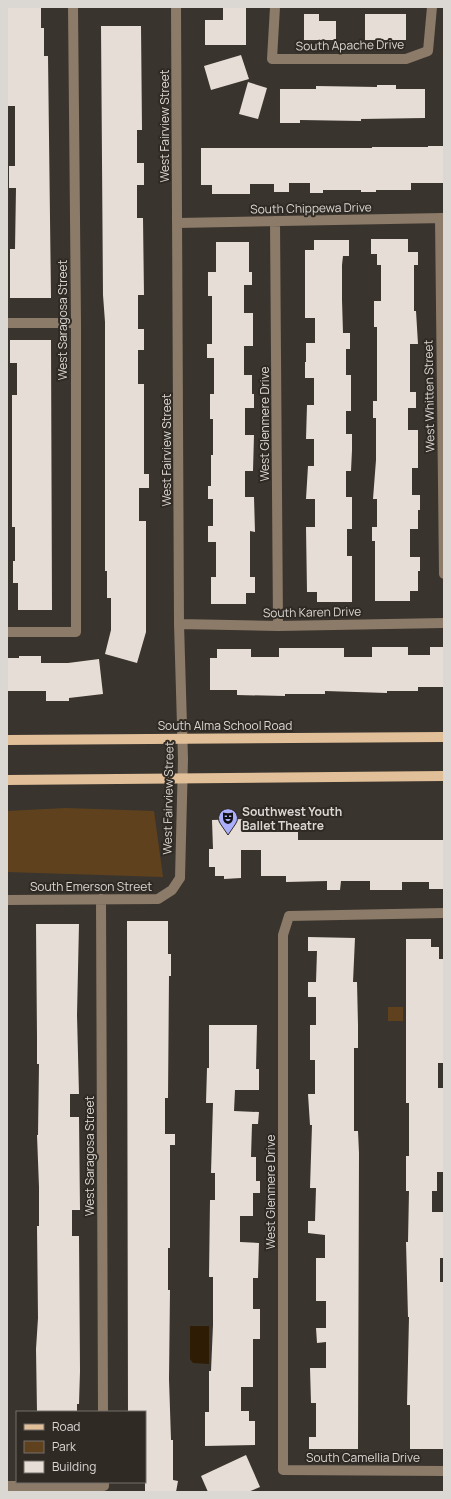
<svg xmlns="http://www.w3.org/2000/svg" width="451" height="1499" viewBox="0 0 451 1499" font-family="Manrope,sans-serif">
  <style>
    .green { fill: #5f421d }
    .water { fill: #2e1c05 }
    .building { fill: #e6ded6 }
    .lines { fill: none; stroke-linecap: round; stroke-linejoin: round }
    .minor { stroke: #8b7b68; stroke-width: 10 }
    .major { stroke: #e1bf98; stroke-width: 10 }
    .labels { text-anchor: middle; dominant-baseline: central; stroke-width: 4; stroke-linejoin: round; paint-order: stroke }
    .street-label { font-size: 12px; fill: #dbd7d3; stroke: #302a24 }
    .poi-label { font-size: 12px; font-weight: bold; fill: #dbd7d3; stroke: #302a24; text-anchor: start }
  </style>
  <rect width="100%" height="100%" fill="#3a342e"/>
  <path class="green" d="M 66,808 L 154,811 L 163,877 L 7,872 L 7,811 Z
    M 388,1007 L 403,1007 L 403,1021 L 388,1021 Z"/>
  <path class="water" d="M 190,1326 L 209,1326 L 209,1364 L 193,1363 L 190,1359 Z"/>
  <path class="building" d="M 7,7 L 41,7 L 41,28 L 44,28 L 44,56 L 48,56 L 51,298 L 10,298 L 10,249 L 15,249 L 16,188 L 9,188 L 9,166 L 15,166 L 15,106 L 8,106 Z
    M 223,7 L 246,7 L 246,45 L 205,45 L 205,20 L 223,20 Z
    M 304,14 L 319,14 L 319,21 L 336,21 L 336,40 L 304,40 Z
    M 365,14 L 406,14 L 406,40 L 365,40 Z
    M 101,26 L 141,26 L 142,130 L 137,130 L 137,163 L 144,163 L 144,185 L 137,185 L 137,218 L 143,218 L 144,295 L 138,295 L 138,329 L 144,329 L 144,350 L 138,350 L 138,384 L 144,384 L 144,474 L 149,474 L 149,488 L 139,488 L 139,521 L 146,521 L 146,632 L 137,663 L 105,654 L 111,630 L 111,598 L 107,598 L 107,571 L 105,571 L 105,322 L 103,295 Z
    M 241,55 L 249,79 L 211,90 L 204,66 Z
    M 248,82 L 267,88 L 258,119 L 239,114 Z
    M 377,85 L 396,85 L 396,89 L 425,89 L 425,118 L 361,119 L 361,121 L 300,120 L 300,123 L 280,123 L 280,89 L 316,89 L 316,86 L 377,87 Z
    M 428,146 L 444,146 L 444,183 L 411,183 L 411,190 L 376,190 L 376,192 L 361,192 L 361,190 L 323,190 L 323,193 L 310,193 L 310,183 L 289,183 L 289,192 L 274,192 L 274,184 L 250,184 L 250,194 L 212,194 L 212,185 L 201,185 L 201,148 L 372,148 L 372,147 L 428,147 Z
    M 371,239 L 408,239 L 408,252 L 418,252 L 418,265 L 414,265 L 414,311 L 416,311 L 418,344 L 410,344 L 410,392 L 416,392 L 416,408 L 408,408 L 408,430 L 418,430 L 418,468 L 412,468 L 412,495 L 420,495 L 420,510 L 418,510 L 418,529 L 410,529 L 410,557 L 420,557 L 420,571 L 418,571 L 418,591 L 410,591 L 410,601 L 375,601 L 375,541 L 372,541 L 372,527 L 377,527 L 377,499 L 373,499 L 376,460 L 376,418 L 373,418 L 373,401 L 377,401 L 377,327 L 374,327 L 374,301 L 381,301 L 381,265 L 377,265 L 377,254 L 371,254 Z
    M 314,240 L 349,240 L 349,256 L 343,256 L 342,265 L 342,300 L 343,333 L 350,333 L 350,349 L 346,349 L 346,375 L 351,375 L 351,411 L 346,411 L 346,434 L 352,434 L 352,450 L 351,471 L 346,471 L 346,497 L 352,497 L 352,529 L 347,529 L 347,556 L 352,556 L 352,602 L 317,602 L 317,592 L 307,592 L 306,527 L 315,527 L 315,499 L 306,499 L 308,466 L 314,466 L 314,439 L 306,439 L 307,405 L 314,405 L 314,378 L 305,378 L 305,362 L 306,362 L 306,343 L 315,343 L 315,318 L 305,318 L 305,250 L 314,250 Z
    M 216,242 L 249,242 L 249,272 L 252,272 L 252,285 L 244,285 L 244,313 L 253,313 L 253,346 L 244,346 L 244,375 L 252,375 L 252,394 L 254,394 L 254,408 L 245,408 L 245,435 L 254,435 L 253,471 L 245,471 L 245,497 L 254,497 L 255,532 L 250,531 L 250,577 L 255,577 L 255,593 L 246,593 L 246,604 L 211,604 L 211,577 L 216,577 L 216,542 L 208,542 L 208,526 L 213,526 L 213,499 L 208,499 L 208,486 L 211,486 L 211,455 L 213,455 L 213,419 L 210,419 L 210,394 L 214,394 L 214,358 L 207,358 L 207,344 L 212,344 L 212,296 L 208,296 L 208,272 L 216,272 Z
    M 10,340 L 51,340 L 52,610 L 18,610 L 18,583 L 13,583 L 13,561 L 15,561 L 15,527 L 12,527 L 12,395 L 17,395 L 17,363 L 10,363 Z
    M 372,647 L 408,647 L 408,655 L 430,655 L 430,647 L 444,647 L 444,687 L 418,687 L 418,691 L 387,691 L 387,693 L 325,691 L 325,694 L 285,694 L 285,696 L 237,695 L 237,690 L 210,690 L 210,658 L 217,658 L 217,649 L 251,649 L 251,657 L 279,657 L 279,648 L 344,648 L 344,657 L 372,657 Z
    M 19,656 L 41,656 L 41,663 L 68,663 L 99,659 L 103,694 L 69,698 L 69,701 L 46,701 L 46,691 L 7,691 L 7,658 L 19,658 Z
    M 243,819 L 243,832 L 298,832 L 298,840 L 444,840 L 444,889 L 429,889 L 429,882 L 402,882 L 402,890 L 370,890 L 370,881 L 341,881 L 340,890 L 327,890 L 327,881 L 286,882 L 286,876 L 261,876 L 261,850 L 241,850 L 241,878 L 224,879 L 224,876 L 215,876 L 215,867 L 209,867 L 209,849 L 213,849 L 212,820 Z
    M 127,921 L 168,921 L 168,954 L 171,954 L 171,976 L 169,976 L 168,1098 L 165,1098 L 165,1134 L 175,1134 L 175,1145 L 170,1145 L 170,1248 L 168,1248 L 168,1290 L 170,1290 L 169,1379 L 171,1440 L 173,1440 L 173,1480 L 178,1481 L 176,1492 L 145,1492 L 145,1412 L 128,1412 Z
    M 36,924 L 79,924 L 77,1015 L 79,1094 L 70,1094 L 70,1117 L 79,1117 L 80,1210 L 72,1210 L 72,1236 L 79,1236 L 80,1371 L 79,1404 L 77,1404 L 77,1412 L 37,1412 L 36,1349 L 38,1318 L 37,1226 L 39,1226 L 39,1187 L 37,1135 L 38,1135 L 39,1064 L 37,1064 L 37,1037 Z
    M 308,937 L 355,938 L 353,982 L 357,982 L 358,1025 L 358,1048 L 354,1048 L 354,1131 L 358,1131 L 359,1153 L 358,1449 L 309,1449 L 309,1437 L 316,1437 L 316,1403 L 311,1403 L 310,1368 L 326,1368 L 326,1342 L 317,1343 L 316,1328 L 326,1328 L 326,1301 L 316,1301 L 316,1258 L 325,1258 L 325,1235 L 308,1233 L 308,1221 L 315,1221 L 316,1188 L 310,1188 L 312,1125 L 310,1125 L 308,1094 L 315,1094 L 315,1060 L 310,1060 L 310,1025 L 316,1025 L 316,997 L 308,997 L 308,982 L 316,982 L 317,951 L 308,951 Z
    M 406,939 L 431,939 L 431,947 L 439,947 L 439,959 L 444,959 L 444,1063 L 438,1063 L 438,1088 L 444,1088 L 444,1172 L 437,1172 L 437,1191 L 432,1191 L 432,1212 L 444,1212 L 444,1258 L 440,1258 L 440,1282 L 444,1282 L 444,1449 L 410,1449 L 410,1405 L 407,1405 L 409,1317 L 408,1317 L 406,1242 L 408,1242 L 409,1191 L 406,1191 L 406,1156 L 409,1156 L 409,1103 L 406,1103 Z
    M 209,1025 L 257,1025 L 256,1069 L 259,1069 L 259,1090 L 235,1090 L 234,1111 L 259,1112 L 258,1124 L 252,1124 L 251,1157 L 256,1157 L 256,1181 L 260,1181 L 260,1193 L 253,1193 L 253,1216 L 240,1216 L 240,1242 L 259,1243 L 258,1278 L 253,1278 L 253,1309 L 260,1309 L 260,1339 L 253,1339 L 253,1387 L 241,1387 L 241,1411 L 249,1411 L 249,1421 L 255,1421 L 255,1445 L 205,1446 L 205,1412 L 209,1412 L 209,1371 L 211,1371 L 213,1325 L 213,1277 L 209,1277 L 210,1200 L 215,1200 L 215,1173 L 211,1173 L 213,1103 L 206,1103 L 207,1068 L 209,1068 Z
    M 246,1455 L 260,1487 L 248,1492 L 208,1492 L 201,1476 Z"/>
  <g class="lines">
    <path class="minor" d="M 275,7 L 272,59 L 406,59 L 428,51 L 432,7
      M 440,218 L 444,574
      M 275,221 L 278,626
      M 178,223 L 444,218
      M 7,323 L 76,323
      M 179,624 L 278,626 L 444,623
      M 7,632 L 76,632 L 76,323 L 73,7
      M 101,899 L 103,1412
      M 7,900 L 158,899 L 172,890 L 180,878 L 183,759 L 179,624 L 176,7
      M 444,913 L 289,916 L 283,935 L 283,1470 L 444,1471
      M 7,1486 L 104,1486 L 104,1482"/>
    <path class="major" d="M 7,740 L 444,737
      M 7,780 L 444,776"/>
  </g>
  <defs>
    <g id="theatre-pin" transform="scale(1)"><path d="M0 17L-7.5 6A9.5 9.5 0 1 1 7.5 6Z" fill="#abaffb" stroke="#302a24"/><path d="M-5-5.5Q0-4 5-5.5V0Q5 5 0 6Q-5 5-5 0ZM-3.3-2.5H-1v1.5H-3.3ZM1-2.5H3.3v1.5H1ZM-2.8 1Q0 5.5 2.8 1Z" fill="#111"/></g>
  </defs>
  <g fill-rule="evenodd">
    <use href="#theatre-pin" x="228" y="818"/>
  </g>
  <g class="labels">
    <g class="street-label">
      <text transform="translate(350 45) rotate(-1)">South Apache Drive</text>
      <text transform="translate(164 126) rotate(-90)">West Fairview Street</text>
      <text transform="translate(311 208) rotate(-1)">South Chippewa Drive</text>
      <text transform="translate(62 320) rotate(-90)">West Saragosa Street</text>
      <text transform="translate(429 396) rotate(-91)">West Whitten Street</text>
      <text transform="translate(264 424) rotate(-90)">West Glenmere Drive</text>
      <text transform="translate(166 450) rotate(-90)">West Fairview Street</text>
      <text transform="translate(312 612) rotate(-1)">South Karen Drive</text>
      <text x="225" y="725">South Alma School Road</text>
      <text transform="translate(168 798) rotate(-89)">West Fairview Street</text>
      <text x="91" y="886">South Emerson Street</text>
      <text transform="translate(89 1156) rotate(-90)">West Saragosa Street</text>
      <text transform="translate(270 1192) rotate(-90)">West Glenmere Drive</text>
      <text x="363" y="1457">South Camellia Drive</text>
    </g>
    <g class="poi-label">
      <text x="242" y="811">Southwest Youth<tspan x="242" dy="14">Ballet Theatre</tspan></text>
    </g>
  </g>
  <rect width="451" height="1499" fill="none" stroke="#dbd7d3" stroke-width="16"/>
  <rect x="16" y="1411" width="130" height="72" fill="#302a24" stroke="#746f6a"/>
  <rect x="24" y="1424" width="20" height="6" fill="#e1bf98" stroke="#746f6a"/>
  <text x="52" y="1431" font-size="12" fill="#dbd7d3">Road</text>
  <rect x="24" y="1441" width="20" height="12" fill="#5f421d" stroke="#746f6a"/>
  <text x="52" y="1451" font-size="12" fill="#dbd7d3">Park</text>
  <rect x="24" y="1461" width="20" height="12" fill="#e6ded6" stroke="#746f6a"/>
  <text x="52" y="1471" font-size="12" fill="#dbd7d3">Building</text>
</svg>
